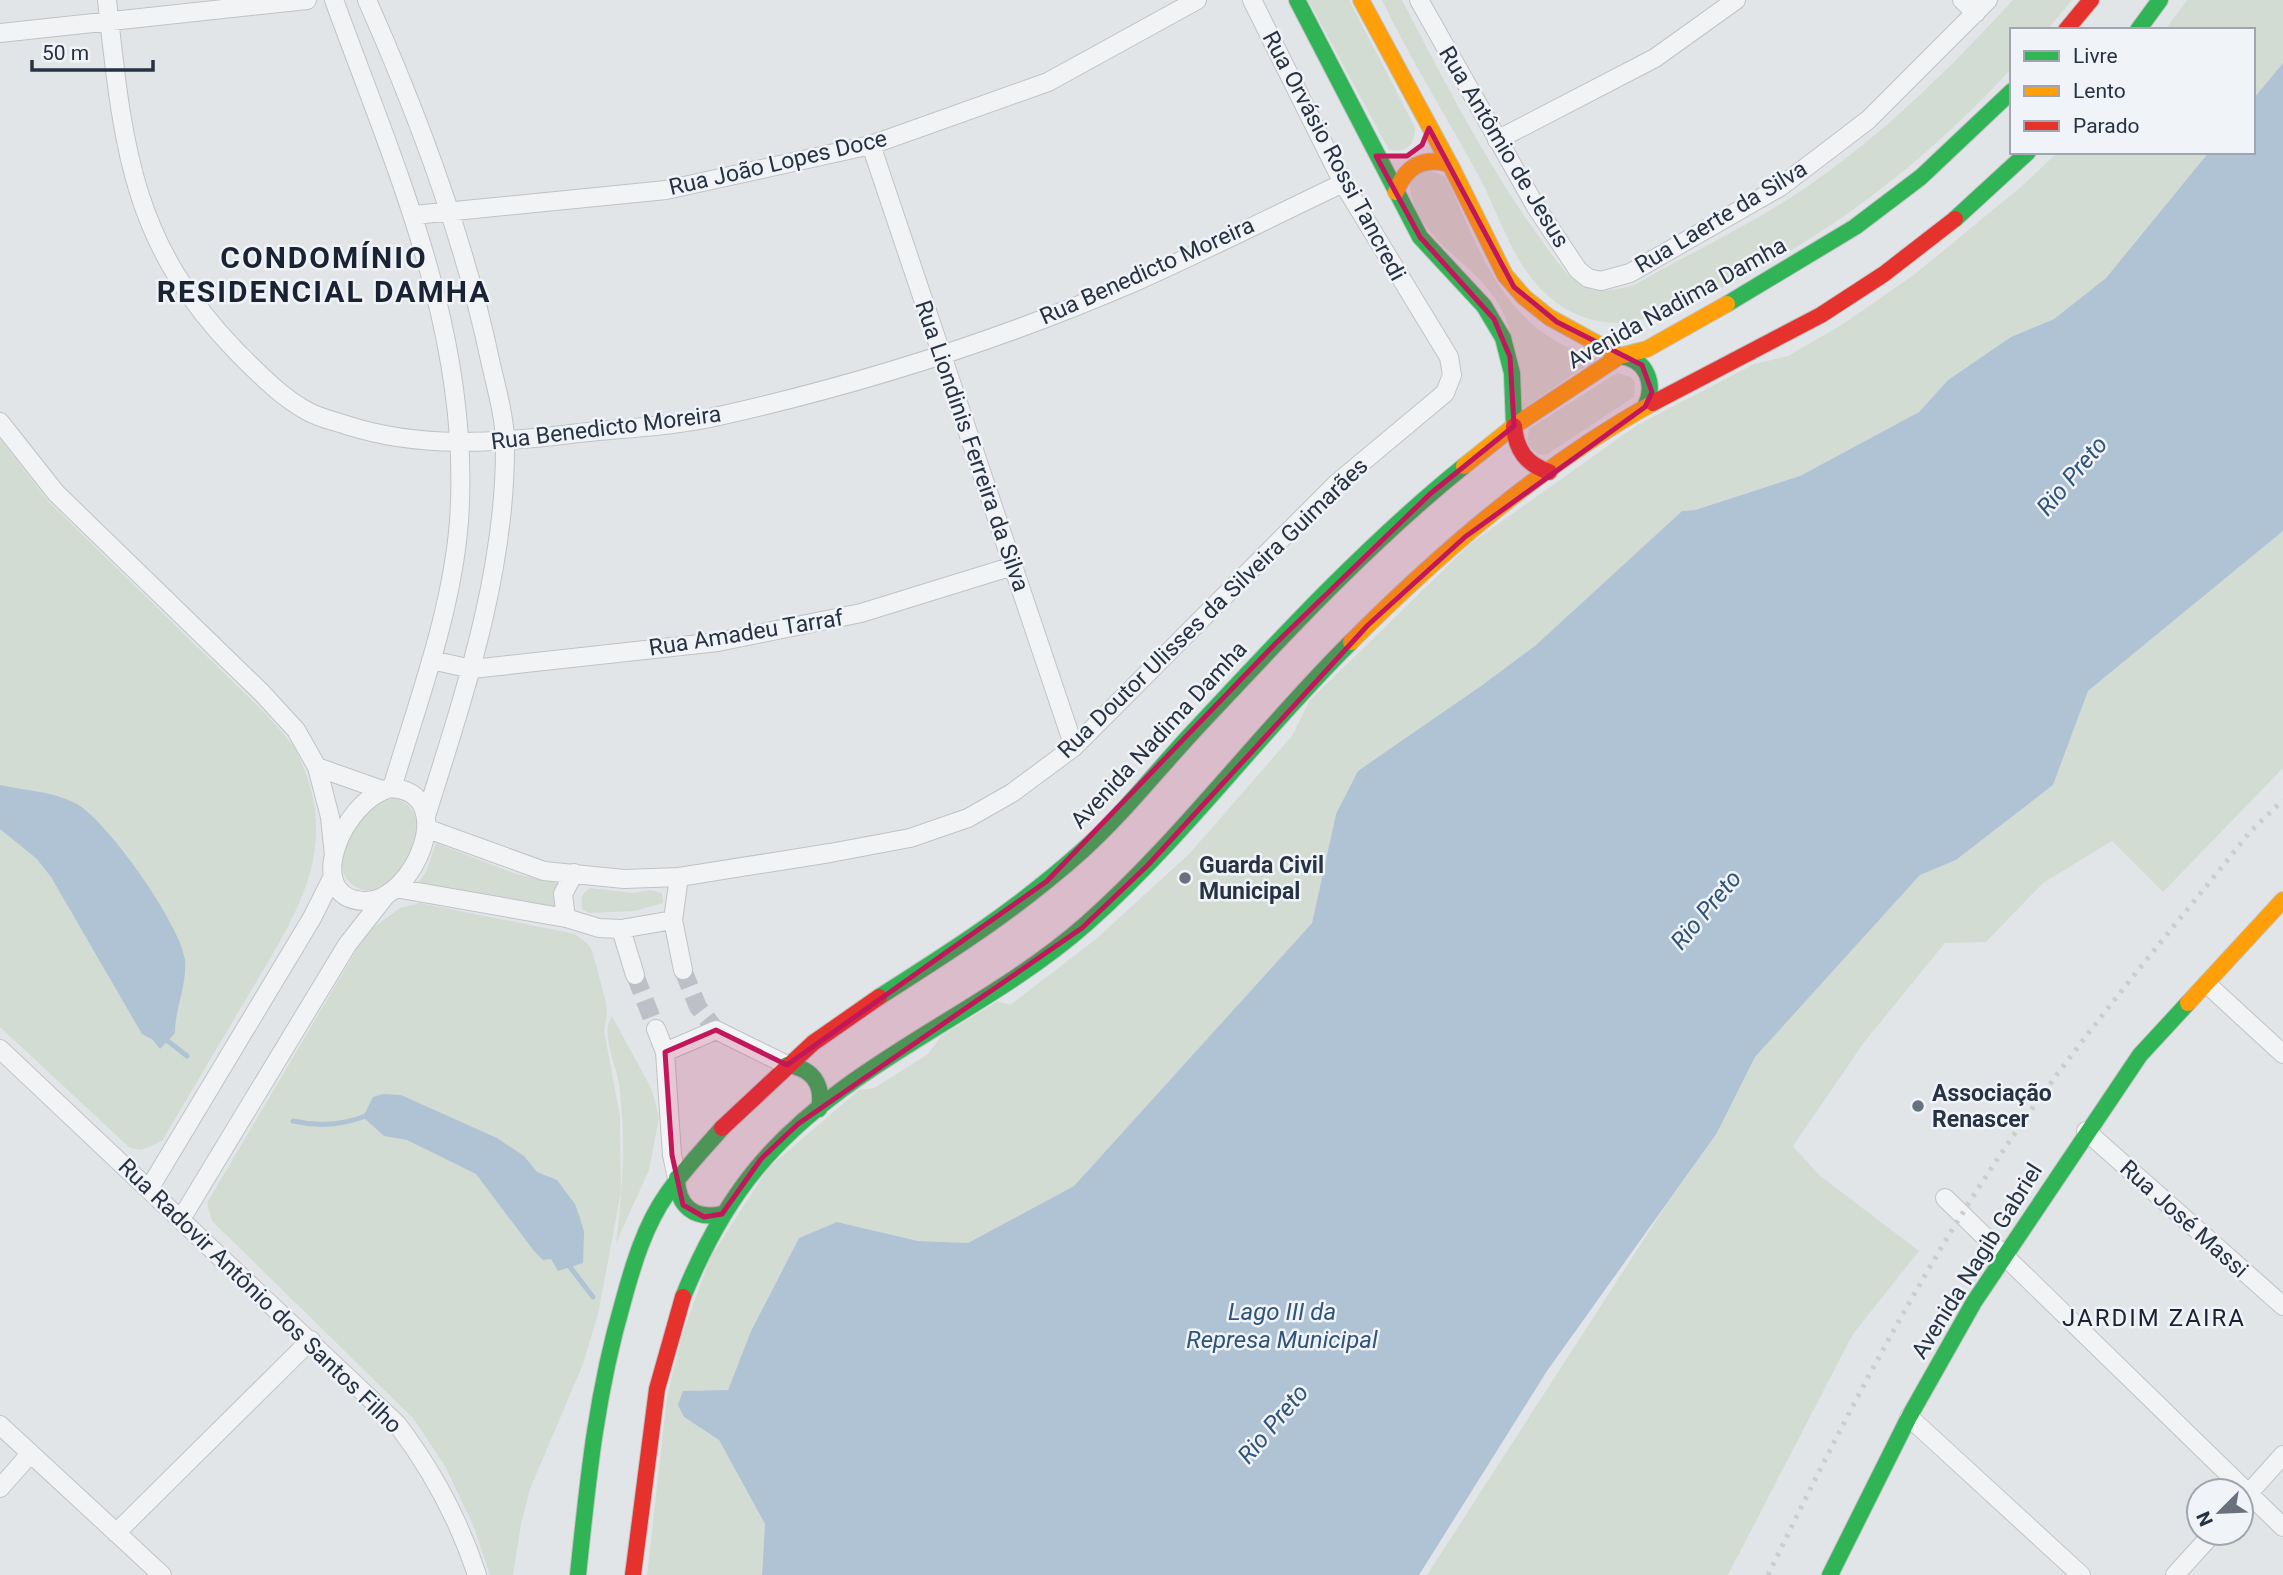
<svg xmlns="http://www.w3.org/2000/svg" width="2283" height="1575" viewBox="0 0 2283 1575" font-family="Roboto,sans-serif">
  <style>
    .green { fill: #d3dcd3 }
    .water { fill: #afc3d5 }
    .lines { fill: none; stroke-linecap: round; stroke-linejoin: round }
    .stream { stroke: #afc3d5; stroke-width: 5 }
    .street-tunnel { stroke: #bdc1c7; stroke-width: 18; stroke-dasharray: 18 9; stroke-linecap: butt }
    .street-casing { stroke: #c0c3c6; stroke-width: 20 }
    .fast-casing { stroke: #c0c3c6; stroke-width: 18 }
    .slow-casing { stroke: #c0c3c6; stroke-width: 18 }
    .jam-casing { stroke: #c0c3c6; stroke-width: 18 }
    .street { stroke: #f2f3f4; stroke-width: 18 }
    .fast { stroke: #30b455; stroke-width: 16 }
    .slow { stroke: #ff9f0a; stroke-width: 16 }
    .jam { stroke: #e5322d; stroke-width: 16 }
    .rail { stroke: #cbcdcf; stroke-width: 5; stroke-dasharray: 3.5 7; stroke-linecap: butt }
    .marked { fill: #c2185b; fill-opacity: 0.2; stroke: #c2185b; stroke-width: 5; stroke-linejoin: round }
    .poi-dot { fill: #68717d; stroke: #f0f3f7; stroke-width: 2.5 }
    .labels { text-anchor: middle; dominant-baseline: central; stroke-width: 5; stroke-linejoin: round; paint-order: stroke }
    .street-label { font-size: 23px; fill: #273243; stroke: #f0f3f7 }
    .poi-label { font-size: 23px; font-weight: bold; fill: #273243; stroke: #f0f3f7; text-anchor: start }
    .water-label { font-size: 24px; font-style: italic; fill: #2f537a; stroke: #f0f3f7 }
    .neighbourhood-label { font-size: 24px; letter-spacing: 2px; fill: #1a2334; stroke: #f0f3f7 }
    .district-label { font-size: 30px; font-weight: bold; letter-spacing: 2px; fill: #1a2334; stroke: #f0f3f7 }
  </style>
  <rect width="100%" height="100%" fill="#e2e5e8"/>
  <path class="green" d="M 1308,0 L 1349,0 L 1415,127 C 1415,145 1407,153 1389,150 Z
    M 1382,0 L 1402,0 C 1444,81 1486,163 1539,237 C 1551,253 1564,275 1582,285 C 1599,294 1616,290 1634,285 C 1697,249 1764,219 1822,176 C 1892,126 1955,63 2013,0 L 2072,0 L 2047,30 L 2012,30 L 2012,68 C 1930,157 1836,232 1727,285 C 1696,300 1663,317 1629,322 C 1604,326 1574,317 1554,301 C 1511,266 1502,218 1476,171 C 1445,114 1410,59 1382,0 Z
    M 2187,0 L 2283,0 L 2283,63 L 2253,99 L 2253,30 L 2165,30 Z
    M 2058,152 L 2209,152 L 2106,278 L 2054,319 L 2011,337 L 1948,380 L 1919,412 L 1800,476 L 1695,510 L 1682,511 L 1536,645 L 1481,686 L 1336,814 L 1312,923 L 1074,1186 L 968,1243 L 918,1241 L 837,1222 L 799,1238 L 751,1331 L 728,1390 L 707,1392 L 684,1417 L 719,1440 L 765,1524 L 762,1575 L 647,1575 L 667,1397 L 682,1335 L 710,1258 L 768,1168 L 859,1090 L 874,1088 L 928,1054 L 941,1036 L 998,1001 L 1010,1005 L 1096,939 L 1190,853 L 1292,736 L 1310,700 L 1470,544 L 1637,425 L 1754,364 L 1788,356 L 1843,324 L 1915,274 L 2022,186 Z
    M 1421,167 L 1446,177 C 1474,237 1495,306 1556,341 C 1569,349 1583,353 1596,359 L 1522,409 C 1516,376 1516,334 1499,305 C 1472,257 1411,241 1409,177 Z
    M 1617,373 L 1631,377 L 1635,383 L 1634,397 L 1546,455 L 1538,454 L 1527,444 L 1529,429 Z
    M 0,439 L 49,502 L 269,717 C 278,729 292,741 298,755 C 343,848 296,915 249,994 C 220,1043 191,1092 162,1141 L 142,1150 L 130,1148 L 0,1027 Z
    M 2283,531 L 2283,768 L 2163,892 L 2112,841 L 2043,883 L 1986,942 L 1945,943 L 1865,1041 L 1793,1146 L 1819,1175 L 1919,1251 L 1853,1334 L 1728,1575 L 1427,1575 L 1666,1205 L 1717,1133 L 1755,1057 L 1920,875 L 1956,860 L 2053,785 L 2088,691 Z
    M 394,798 C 449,813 392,909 356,887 C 319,866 362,802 394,798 Z
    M 436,843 L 516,874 L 562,884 L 558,908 L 416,886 L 426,872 Z
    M 590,888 L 633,893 L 651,890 L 662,893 L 663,903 L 635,911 L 589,913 L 582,909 C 581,898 581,894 590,888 Z
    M 420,903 L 575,934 L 589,945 L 593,954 L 606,1002 L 607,1015 L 604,1030 L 620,1117 L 621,1192 L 598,1314 L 583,1364 L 530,1489 L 521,1524 L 513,1575 L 490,1575 L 474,1527 L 445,1466 L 413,1418 L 212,1221 L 207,1203 L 367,932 L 400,908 Z
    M 612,1016 L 652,1090 L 659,1118 L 649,1170 L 616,1243 C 623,1190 626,1137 619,1084 C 616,1065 600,1032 612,1016 Z"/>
  <path class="water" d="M 2283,63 L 2283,531 L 2088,691 L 2053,785 L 1956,860 L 1920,875 L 1755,1057 L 1717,1133 L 1547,1371 L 1419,1575 L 762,1575 L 765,1524 L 719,1440 L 684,1417 L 678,1405 L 683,1391 L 728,1390 L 751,1331 L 799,1238 L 837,1222 L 918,1241 L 968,1243 L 1074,1186 L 1312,923 L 1336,814 L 1358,771 L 1481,686 L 1536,645 L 1682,511 L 1695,510 L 1800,476 L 1919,412 L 1948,380 L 2011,337 L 2054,319 L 2106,278 L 2209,152 L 2253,152 L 2253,99 Z
    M 0,785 C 26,791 53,791 77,804 C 108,822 181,925 185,960 C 187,986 175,1008 175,1033 L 160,1049 L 153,1040 L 142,1034 L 51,877 L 37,859 L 0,829 Z
    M 383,1094 L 401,1095 L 497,1138 L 524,1156 L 537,1172 L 557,1180 L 575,1204 L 580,1218 L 584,1232 L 583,1263 L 558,1271 L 551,1259 L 543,1260 L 534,1251 L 476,1174 L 407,1140 L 384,1136 L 363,1117 L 373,1097 Z"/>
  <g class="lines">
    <path class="stream" d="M 164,1038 L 187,1056
      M 293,1121 C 319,1127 344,1125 368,1115
      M 567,1263 L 593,1297"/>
    <path class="street-tunnel" d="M 683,970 L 698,1007 L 716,1030
      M 635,975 L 656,1029"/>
    <g class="street-casing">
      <path id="street" d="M 107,0 C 123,144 130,242 237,352 C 258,373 282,398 309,412 C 320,418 334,421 346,425 C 420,449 495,443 571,434 C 620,428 672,427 719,416 C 862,384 1003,339 1137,281 C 1206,250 1274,216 1343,183
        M 334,0 C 396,170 472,336 459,521 C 452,612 418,701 392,788
        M 367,0 C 418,115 464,237 490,360 C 496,387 505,417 505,444 C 506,572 464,695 426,816
        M 1419,0 L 1536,207 L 1578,270 L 1588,278 L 1601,281 L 1630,273 L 1780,187 L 1868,120 L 1988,0
        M 1962,0 L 1976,13
        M 0,33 L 307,0
        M 1497,140 L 1655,58 L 1736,0
        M 871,145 L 1074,747
        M 414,215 L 666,190 L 871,145 L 1048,82 L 1197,0
        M 0,422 L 56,493 L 262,693 L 296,730 L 317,767 L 330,817 L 334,855
        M 431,660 L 472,669 L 718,642 L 861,613 L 1013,566
        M 317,767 L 382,790
        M 390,788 C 461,791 414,903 364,901 C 302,898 342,801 390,788 Z
        M 428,829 L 544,871 L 624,879 L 679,877 L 830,853 L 910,838 L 968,818 L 1012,793 L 1074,747 L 1336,484 L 1445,393 L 1452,375 L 1449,357 L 1343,183 L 1252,0
        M 679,877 L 673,920 L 683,970
        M 395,888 L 566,918 L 599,928 L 621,929 L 673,920
        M 566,918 L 563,894 L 574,873
        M 621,929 L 635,975
        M 2207,984 L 2283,1054
        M 656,1029 L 665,1052
        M 0,1049 L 397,1424 C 432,1470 459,1520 477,1575
        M 2086,1131 L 2283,1306
        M 677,1178 L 672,1155 L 665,1052 L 716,1030 L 787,1065
        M 149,1189 L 312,918 L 333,876
        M 1945,1198 L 2283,1527
        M 181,1219 L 347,945 L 387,894
        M 1909,1417 L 2081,1575
        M 0,1425 L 162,1575
        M 0,1488 L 30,1454
        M 2241,1502 L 2283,1455
        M 116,1533 L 311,1340
        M 2175,1575 L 2213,1533"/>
    </g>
    <g class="fast-casing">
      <path id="fast" d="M 1297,0 L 1420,237 L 1484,306 L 1503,338 L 1512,373 L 1514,426
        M 2138,30 L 2160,0
        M 1955,219 L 2028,152
        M 1727,304 L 1855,227 L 1921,177 L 2012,91
        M 1620,356 C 1647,359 1656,384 1645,407
        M 879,997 C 953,950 1016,910 1082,851 C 1121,816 1155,773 1191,734 C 1277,642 1365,546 1464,466
        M 787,1065 C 812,1068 824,1084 819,1109
        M 677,1178 C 677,1206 694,1220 722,1214
        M 683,1297 C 702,1250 724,1208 756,1169 C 844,1062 984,1014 1086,924 C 1183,838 1259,733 1351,642
        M 578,1575 C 588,1479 596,1395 623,1302 C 633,1265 645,1225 667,1194 C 683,1170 704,1149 722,1128
        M 1830,1575 L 1909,1417 L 1974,1302 L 2140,1055 L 2188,1003"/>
    </g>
    <g class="slow-casing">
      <path id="slow" d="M 1361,0 L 1452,168 L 1505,275 L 1524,297 L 1549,317 L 1620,356
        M 1396,192 C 1405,167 1423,156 1449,164
        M 1464,466 L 1514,426 L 1620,356 L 1647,349 L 1727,304
        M 1351,642 C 1440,553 1541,465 1653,403
        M 2188,1003 L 2283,900"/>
    </g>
    <g class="jam-casing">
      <path id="jam" d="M 2066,30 L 2091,0
        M 1653,403 L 1821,315 L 1884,274 L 1955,219
        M 1514,426 C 1516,450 1526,464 1549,472
        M 722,1128 L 813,1043 L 879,997
        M 633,1575 L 657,1389 L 683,1297"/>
    </g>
    <use href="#street" class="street"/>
    <use href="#fast" class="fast"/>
    <use href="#slow" class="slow"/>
    <use href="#jam" class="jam"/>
    <path class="rail" d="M 1768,1575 C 1852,1402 1943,1226 2059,1072 C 2120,990 2186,912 2250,832 L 2283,800"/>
  </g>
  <path class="marked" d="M 1429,128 L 1514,287 L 1557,322 L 1642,365 L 1652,392 L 1645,407 L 1465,537 L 1368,625 L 1148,865 L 1082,928 L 798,1124 L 761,1159 L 722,1214 L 704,1217 L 683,1205 L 672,1155 L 665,1052 L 716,1030 L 787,1065 L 1047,881 L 1276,643 L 1430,494 L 1514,426 L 1510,357 L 1494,319 L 1420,237 L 1376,156 L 1407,156 L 1422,145 Z"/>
  <g class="poi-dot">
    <circle cx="1185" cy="878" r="7"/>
    <circle cx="1918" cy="1106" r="7"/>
  </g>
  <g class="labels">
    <g class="street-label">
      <text transform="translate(1504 147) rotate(59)">Rua Antômio de Jesus</text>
      <text transform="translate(1334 156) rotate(62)">Rua Orvásio Rossi Tancredi</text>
      <text transform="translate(778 163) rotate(-13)">Rua João Lopes Doce</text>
      <text transform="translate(1721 217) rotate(-31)">Rua Laerte da Silva</text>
      <text transform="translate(1147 271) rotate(-24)">Rua Benedicto Moreira</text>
      <text transform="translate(1677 303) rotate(-29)">Avenida Nadima Damha</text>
      <text transform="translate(606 428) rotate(-7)">Rua Benedicto Moreira</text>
      <text transform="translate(972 446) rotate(71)">Rua Liondinis Ferreira da Silva</text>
      <text transform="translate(1213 608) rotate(-44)">Rua Doutor Ulisses da Silveira Guimarães</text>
      <text transform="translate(746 633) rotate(-9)">Rua Amadeu Tarraf</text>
      <text transform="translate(1159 735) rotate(-47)">Avenida Nadima Damha</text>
      <text transform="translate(2184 1219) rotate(42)">Rua José Massi</text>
      <text transform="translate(1977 1261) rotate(-58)">Avenida Nagib Gabriel</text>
      <text transform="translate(260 1296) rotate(44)">Rua Radovir Antônio dos Santos Filho</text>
    </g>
    <g class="poi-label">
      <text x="1199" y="865">Guarda Civil<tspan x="1199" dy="26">Municipal</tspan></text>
      <text x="1932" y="1093">Associação<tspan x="1932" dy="26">Renascer</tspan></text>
    </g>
    <g class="water-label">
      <text transform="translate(2072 476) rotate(-50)">Rio Preto</text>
      <text transform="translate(1706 910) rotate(-50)">Rio Preto</text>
      <text x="1282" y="1312">Lago III da<tspan x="1282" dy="28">Represa Municipal</tspan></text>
      <text transform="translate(1273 1424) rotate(-50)">Rio Preto</text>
    </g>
    <g class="neighbourhood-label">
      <text x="2154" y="1318">JARDIM ZAIRA</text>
    </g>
    <g class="district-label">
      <text x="324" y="257">CONDOMÍNIO<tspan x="324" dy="34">RESIDENCIAL DAMHA</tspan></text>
    </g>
  </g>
  <rect x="2010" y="28" width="245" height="126" fill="#f0f3f7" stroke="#a0a6af" stroke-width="2"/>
  <rect x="2024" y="51" width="35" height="10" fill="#30b455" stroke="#a0a6af" stroke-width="2"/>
  <text x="2073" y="63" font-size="21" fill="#273243">Livre</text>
  <rect x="2024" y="86" width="35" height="10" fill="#ff9f0a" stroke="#a0a6af" stroke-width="2"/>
  <text x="2073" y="98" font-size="21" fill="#273243">Lento</text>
  <rect x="2024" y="121" width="35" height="10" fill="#e5322d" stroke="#a0a6af" stroke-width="2"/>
  <text x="2073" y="133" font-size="21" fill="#273243">Parado</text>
  <g transform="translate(2220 1512) rotate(246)"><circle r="33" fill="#f0f3f7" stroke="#a0a6af" stroke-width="2"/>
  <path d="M0-5L12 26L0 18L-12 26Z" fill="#68717d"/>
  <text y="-10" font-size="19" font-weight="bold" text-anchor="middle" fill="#273243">N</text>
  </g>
  <path d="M32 60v10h121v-10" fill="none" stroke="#273243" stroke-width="3.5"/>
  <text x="42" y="60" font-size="21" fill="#273243" stroke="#f0f3f7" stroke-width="5" paint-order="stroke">50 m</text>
</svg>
